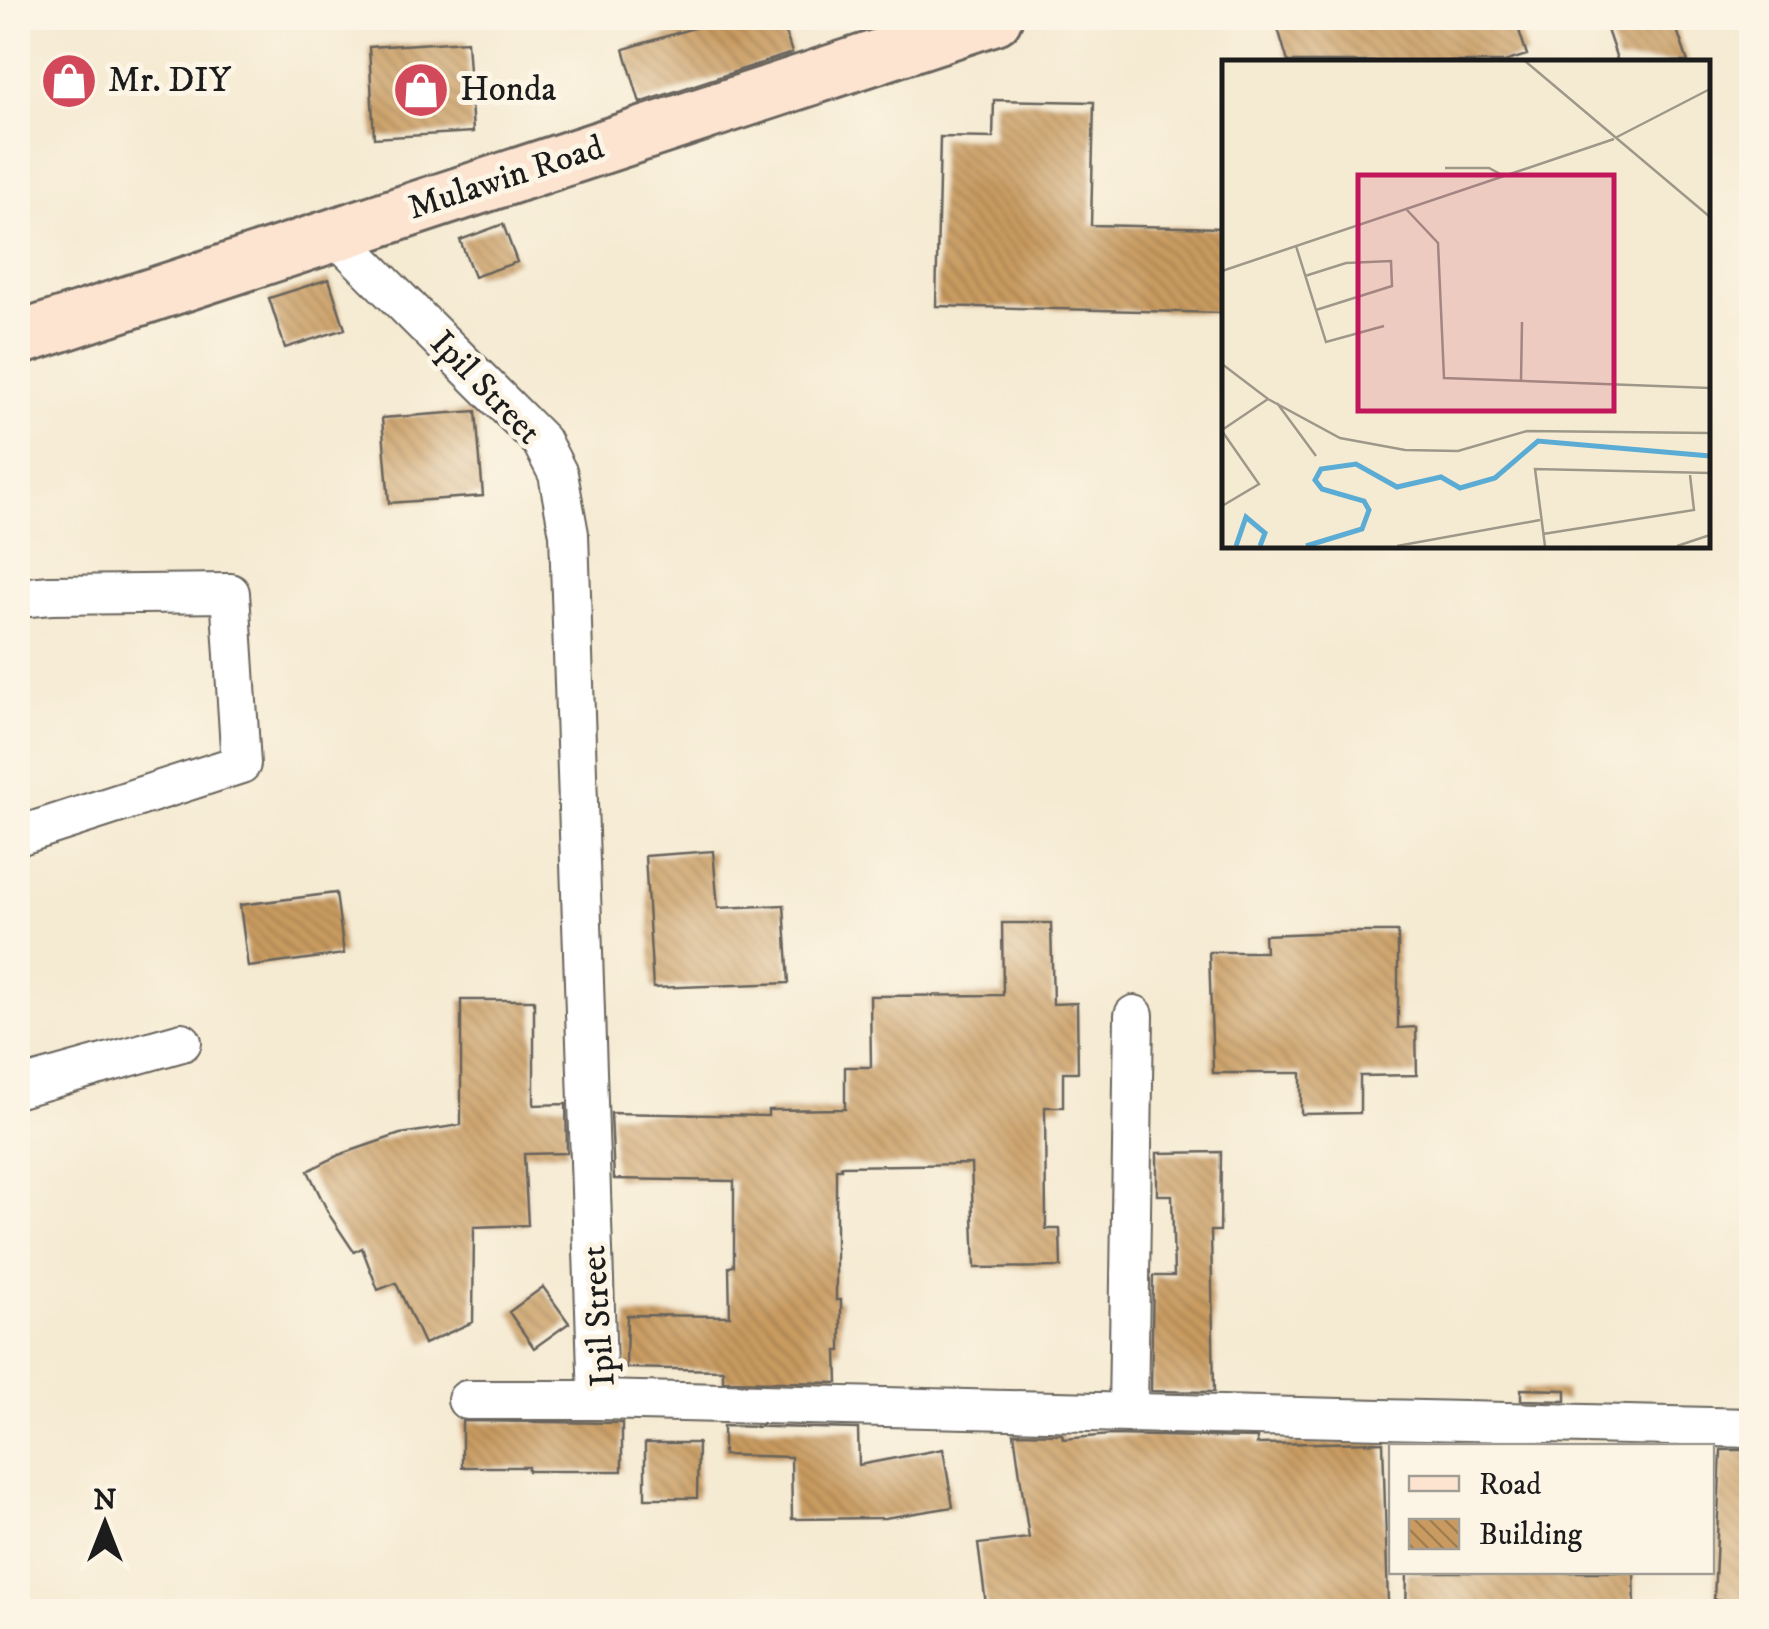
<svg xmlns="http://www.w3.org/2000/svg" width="1769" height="1629" viewBox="0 0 1769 1629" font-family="'IM FELL DW Pica',serif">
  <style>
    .building { fill: url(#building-back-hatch) }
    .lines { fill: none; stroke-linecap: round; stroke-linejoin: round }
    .street-casing { stroke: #68645c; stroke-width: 42 }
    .secondary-casing { stroke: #68645c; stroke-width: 58 }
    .street { stroke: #fff; stroke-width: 38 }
    .secondary { stroke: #fde4d1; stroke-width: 52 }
    .labels { text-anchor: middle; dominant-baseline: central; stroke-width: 10; stroke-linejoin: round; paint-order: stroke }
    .poi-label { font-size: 35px; fill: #1c1c1c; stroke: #fcf5e5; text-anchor: start }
    .street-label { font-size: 35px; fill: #1c1c1c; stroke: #fcf5e5 }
    .inset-river { fill: none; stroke: #5aacd5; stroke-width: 5 }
    .inset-road { fill: none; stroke: #9e9889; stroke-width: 2.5 }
    .view { fill: #c2185b; fill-opacity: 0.15; stroke: #c2185b; stroke-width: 5 }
    .inset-edge { fill: none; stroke: #1c1c1c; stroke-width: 5 }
  </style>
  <defs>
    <pattern id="building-back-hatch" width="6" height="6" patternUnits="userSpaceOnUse" patternTransform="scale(2.5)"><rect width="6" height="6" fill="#c99b61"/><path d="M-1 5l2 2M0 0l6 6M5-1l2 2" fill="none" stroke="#a27e4f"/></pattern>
  </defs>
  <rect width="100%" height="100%" fill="#fcf5e5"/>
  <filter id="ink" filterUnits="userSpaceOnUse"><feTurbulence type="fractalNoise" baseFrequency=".01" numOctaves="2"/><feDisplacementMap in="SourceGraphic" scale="20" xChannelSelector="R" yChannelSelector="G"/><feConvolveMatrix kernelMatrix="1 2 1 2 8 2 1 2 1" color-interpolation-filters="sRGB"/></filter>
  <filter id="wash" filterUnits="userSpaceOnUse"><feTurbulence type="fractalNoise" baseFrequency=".0048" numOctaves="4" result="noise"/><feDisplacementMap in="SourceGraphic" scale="40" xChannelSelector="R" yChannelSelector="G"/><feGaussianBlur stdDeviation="2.25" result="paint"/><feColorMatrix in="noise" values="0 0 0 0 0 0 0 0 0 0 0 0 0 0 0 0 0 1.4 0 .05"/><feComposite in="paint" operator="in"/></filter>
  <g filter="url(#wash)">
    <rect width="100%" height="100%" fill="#f5ead2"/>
    <g id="blocks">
      <path class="building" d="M 726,18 L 781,18 L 792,53 L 640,103 L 624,49 Z
        M 1275,18 L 1515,18 L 1527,55 L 1504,62 L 1288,62 Z
        M 1603,18 L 1673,18 L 1688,62 L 1618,62 Z
        M 467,41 L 473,132 L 374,138 L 369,47 Z
        M 994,100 L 1094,102 L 1091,225 L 1224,228 L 1224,313 L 936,306 L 940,137 L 993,138 Z
        M 503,224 L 517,262 L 474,277 L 460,240 Z
        M 329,279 L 345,329 L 285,348 L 269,298 Z
        M 476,411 L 483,496 L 389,503 L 382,418 Z
        M 713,851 L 718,908 L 784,905 L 789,983 L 653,988 L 645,856 Z
        M 336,893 L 344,954 L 248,967 L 240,905 Z
        M 1002,923 L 1051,923 L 1053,1004 L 1077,1003 L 1078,1072 L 1063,1072 L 1063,1107 L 1045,1107 L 1046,1229 L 1060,1229 L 1061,1267 L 975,1268 L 971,1164 L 841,1166 L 841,1169 L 836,1169 L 836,1300 L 841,1300 L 841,1351 L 837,1351 L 838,1383 L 723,1381 L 723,1370 L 626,1368 L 627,1315 L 730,1316 L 729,1267 L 734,1266 L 734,1181 L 614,1179 L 611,1113 L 768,1116 L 768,1110 L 845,1109 L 845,1067 L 871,1067 L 870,996 L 1003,995 Z
        M 1340,932 L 1398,932 L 1398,1028 L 1416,1027 L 1417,1075 L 1360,1076 L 1360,1113 L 1301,1114 L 1301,1073 L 1213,1073 L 1209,952 L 1265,952 L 1264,935 Z
        M 461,1000 L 534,1000 L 534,1105 L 566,1104 L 567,1153 L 524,1154 L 528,1225 L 474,1227 L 473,1322 L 424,1344 L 396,1283 L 378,1290 L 362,1248 L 354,1252 L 330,1216 L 308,1171 L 339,1155 L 400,1134 L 461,1125 Z
        M 1221,1152 L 1220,1231 L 1211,1231 L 1214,1392 L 1151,1391 L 1153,1276 L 1174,1276 L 1172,1195 L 1157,1195 L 1157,1153 Z
        M 543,1287 L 569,1323 L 534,1348 L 509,1312 Z
        M 1521,1389 L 1566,1390 L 1566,1401 L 1521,1400 Z
        M 462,1421 L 622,1423 L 622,1471 L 528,1471 L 528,1467 L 462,1467 Z
        M 723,1426 L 858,1429 L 859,1465 L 943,1449 L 953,1507 L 885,1518 L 792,1519 L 791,1457 L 723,1455 Z
        M 1014,1433 L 1062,1434 L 1063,1439 L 1111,1435 L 1257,1438 L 1257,1444 L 1383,1442 L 1388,1604 L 1316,1606 L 1316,1612 L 987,1612 L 978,1544 L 1029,1538 Z
        M 645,1443 L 698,1443 L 697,1498 L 645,1498 Z
        M 1721,1450 L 1752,1450 L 1752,1601 L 1714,1600 Z
        M 1407,1572 L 1634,1572 L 1635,1612 L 1406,1612 Z"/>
    </g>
  </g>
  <g filter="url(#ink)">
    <use href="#blocks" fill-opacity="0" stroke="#68645c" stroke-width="2.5"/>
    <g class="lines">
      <g class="street-casing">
        <path id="street" d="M 335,235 L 541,441 L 558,474 L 569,534 L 598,1400 L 1752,1428
          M 18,598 L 51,595 L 230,593 L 241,764 L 18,836
          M 18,1088 L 182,1042
          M 467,1400 L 598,1400
          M 1128,1413 L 1134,1015"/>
      </g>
      <g class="secondary-casing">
        <path id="secondary" d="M 18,339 L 995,18"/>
      </g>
      <use href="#street" class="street"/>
      <use href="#secondary" class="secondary"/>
    </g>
  </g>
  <defs>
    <g id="shop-disc" transform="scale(2.875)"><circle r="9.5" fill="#d1495b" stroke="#fcf5e5"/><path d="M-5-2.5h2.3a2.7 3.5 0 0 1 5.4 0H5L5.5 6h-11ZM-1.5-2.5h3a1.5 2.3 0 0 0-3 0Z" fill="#fff"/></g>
  </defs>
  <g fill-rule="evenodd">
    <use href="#shop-disc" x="69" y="81"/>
    <use href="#shop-disc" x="421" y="90"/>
  </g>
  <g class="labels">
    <g class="poi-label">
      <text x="108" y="81">Mr. DIY</text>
      <text x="460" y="90">Honda</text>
    </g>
    <g class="street-label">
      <text transform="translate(506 178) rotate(-18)">Mulawin Road</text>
      <text transform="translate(485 388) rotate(46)">Ipil Street</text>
      <text transform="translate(599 1316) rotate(-94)">Ipil Street</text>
    </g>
  </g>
  <g transform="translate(1222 60)">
    <rect width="488" height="488" fill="#f5ead2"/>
    <path class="inset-river" d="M 14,486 L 24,457 L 43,473 L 38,486M 84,486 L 140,469 L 147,450 L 142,441 L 100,429 L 93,420 L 99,409 L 134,404 L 175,427 L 219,417 L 238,428 L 273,418 L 316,381 L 488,396"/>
    <path class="inset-road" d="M 303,1 L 488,157M 393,78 L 488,29M 223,108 L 267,108 L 282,116M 185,150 L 216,183 L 222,318 L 488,328M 74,186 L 104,282 L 162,266M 0,211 L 392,79M 83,216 L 124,203 L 169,201 L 170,226 L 94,250M 0,304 L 46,339 L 118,378 L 183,390 L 236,391 L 305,371 L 488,373M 299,320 L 300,262M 55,343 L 94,396M 0,370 L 46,339M 0,371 L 37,424 L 0,446M 321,474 L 472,450 L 468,415M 175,486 L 318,460M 323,486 L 313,409 L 488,413M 455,486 L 488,475"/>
    <path class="view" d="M 136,115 L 392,115 L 392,351 L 136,351 Z"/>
    <rect width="488" height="488" class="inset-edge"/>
  </g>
  <rect width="1769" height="1629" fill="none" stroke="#fcf5e5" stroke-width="60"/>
  <rect x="1389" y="1444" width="325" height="130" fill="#fcf5e5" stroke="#a29e95" stroke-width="2.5"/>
  <rect x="1409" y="1476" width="50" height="15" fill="#fde4d1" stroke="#a29e95" stroke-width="2.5"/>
  <text x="1479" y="1494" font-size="30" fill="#1c1c1c">Road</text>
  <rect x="1409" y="1519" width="50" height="30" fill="url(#building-back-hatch)" stroke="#a29e95" stroke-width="2.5"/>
  <text x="1479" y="1544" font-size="30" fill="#1c1c1c">Building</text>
  <g transform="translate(105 1524)" stroke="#fcf5e5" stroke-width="8" paint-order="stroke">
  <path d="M0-8L18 38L0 25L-18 38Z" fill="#1c1c1c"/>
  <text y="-15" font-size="28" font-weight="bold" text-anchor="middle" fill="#1c1c1c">N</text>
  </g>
</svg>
